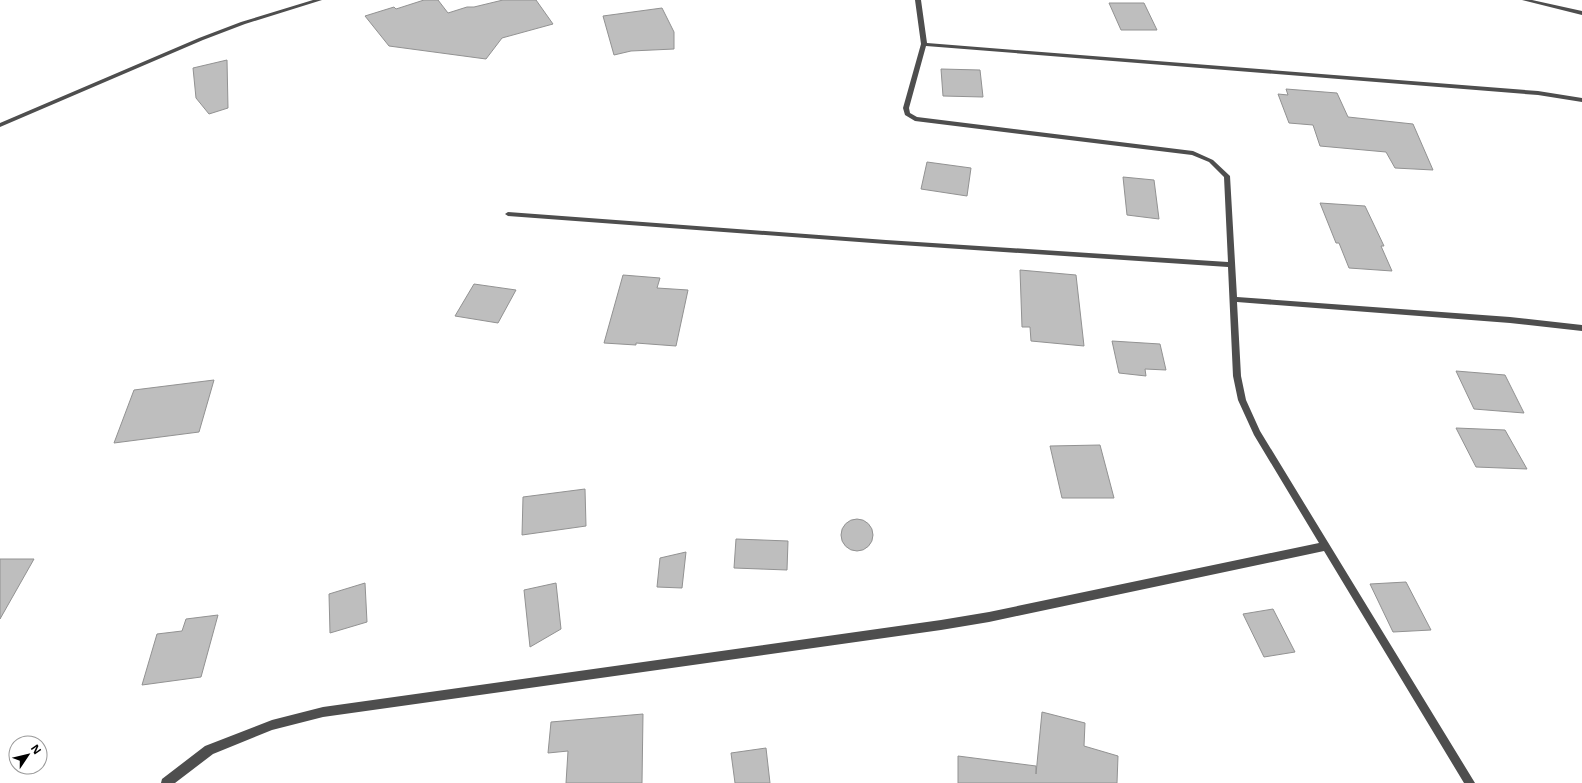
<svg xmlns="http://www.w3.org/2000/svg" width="1582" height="783" viewBox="0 0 1582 783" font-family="'Open Sans',sans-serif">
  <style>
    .building { fill: #bebebe; stroke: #929292 }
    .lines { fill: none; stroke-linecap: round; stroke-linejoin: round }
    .minor { fill: #4e4e4e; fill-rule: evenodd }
    .tertiary { fill: #4e4e4e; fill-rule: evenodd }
  </style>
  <rect width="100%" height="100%" fill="#fff"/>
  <path class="building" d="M 424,0 L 438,0 L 448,13 L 467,7 L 474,7 L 503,0 L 536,0 L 553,24 L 502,38 L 486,59 L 389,46 L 365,16 L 394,7 L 396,9 Z
    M 1109,3 L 1144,3 L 1157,30 L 1121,30 Z
    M 662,8 L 674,32 L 674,49 L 631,51 L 614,55 L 603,16 Z
    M 227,60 L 228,108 L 209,114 L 196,98 L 193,68 Z
    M 941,69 L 980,70 L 983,97 L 943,96 Z
    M 1286,89 L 1337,93 L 1348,117 L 1413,124 L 1433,170 L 1395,168 L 1386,152 L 1320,146 L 1313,125 L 1289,123 L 1278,94 L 1288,95 Z
    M 927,162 L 971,168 L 967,196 L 921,189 Z
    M 1123,177 L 1154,180 L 1159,219 L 1127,215 Z
    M 1320,203 L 1365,206 L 1384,246 L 1381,246 L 1392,271 L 1349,268 L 1339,243 L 1336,243 Z
    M 1020,270 L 1076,275 L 1084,346 L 1031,341 L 1030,327 L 1022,327 Z
    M 623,275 L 660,278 L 657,288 L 688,290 L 676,346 L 636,343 L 636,345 L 604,343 Z
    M 474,284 L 516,290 L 498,323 L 455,316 Z
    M 1112,341 L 1160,344 L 1166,370 L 1145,369 L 1146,376 L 1119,373 Z
    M 1456,371 L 1505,375 L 1524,413 L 1474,409 Z
    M 214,380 L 199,432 L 114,443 L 134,390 Z
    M 1456,428 L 1505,430 L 1527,469 L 1476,467 Z
    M 1100,445 L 1114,498 L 1062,498 L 1050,446 Z
    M 585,489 L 586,526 L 522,535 L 523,497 Z
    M841 535a16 16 0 1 1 32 0a16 16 0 1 1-32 0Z
    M 736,539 L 788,541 L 787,570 L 734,568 Z
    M 686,552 L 682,588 L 657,587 L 660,558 Z
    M 0,559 L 34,559 L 0,619 Z
    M 1406,582 L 1431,630 L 1393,632 L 1370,584 Z
    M 365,583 L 367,622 L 330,633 L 329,594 Z
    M 556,583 L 561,629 L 530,647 L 524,590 Z
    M 1273,609 L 1295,652 L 1264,657 L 1243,614 Z
    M 218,615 L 201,677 L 142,685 L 157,634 L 182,631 L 186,619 Z
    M 1042,712 L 1085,723 L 1084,746 L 1118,756 L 1117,783 L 958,783 L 958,756 L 1036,766 L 1036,774 Z
    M 643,714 L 642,783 L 566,783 L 568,751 L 548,753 L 551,722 Z
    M 766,748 L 770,783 L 735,783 L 731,753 Z"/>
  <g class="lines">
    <path class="minor" d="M 915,0 L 921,0 L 927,43 L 1538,91 L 1582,98 L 1582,102 L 1538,95 L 926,46 L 909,108 L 910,113 L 917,117 L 1193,151 L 1213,160 L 1230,176 L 1237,297 L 1510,317 L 1582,325 L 1582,331 L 1510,323 L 1237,302 L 1241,376 L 1246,400 L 1260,431 L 1475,783 L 1464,783 L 1324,551 L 989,622 L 941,630 L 323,717 L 272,730 L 213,754 L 175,783 L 161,783 L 162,779 L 205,746 L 272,720 L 323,707 L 941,620 L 989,612 L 1319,543 L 1254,435 L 1238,400 L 1233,376 L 1228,267 L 886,244 L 508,216 L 505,214 L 508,212 L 886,240 L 1228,262 L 1224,177 L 1209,162 L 1192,155 L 915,121 L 905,115 L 903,108 L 921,44 Z
      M 1522,0 L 1532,0 L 1582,11 L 1582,15 Z"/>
    <path class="tertiary" d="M 313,0 L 322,0 L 245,24 L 203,40 L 0,127 L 0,123 L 199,38 L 241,22 Z"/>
  </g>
  <g transform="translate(28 755) rotate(55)"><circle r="19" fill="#ffffff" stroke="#999999"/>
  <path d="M0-3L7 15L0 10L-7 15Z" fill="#000000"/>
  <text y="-6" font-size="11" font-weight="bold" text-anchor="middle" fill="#000000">N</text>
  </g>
</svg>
